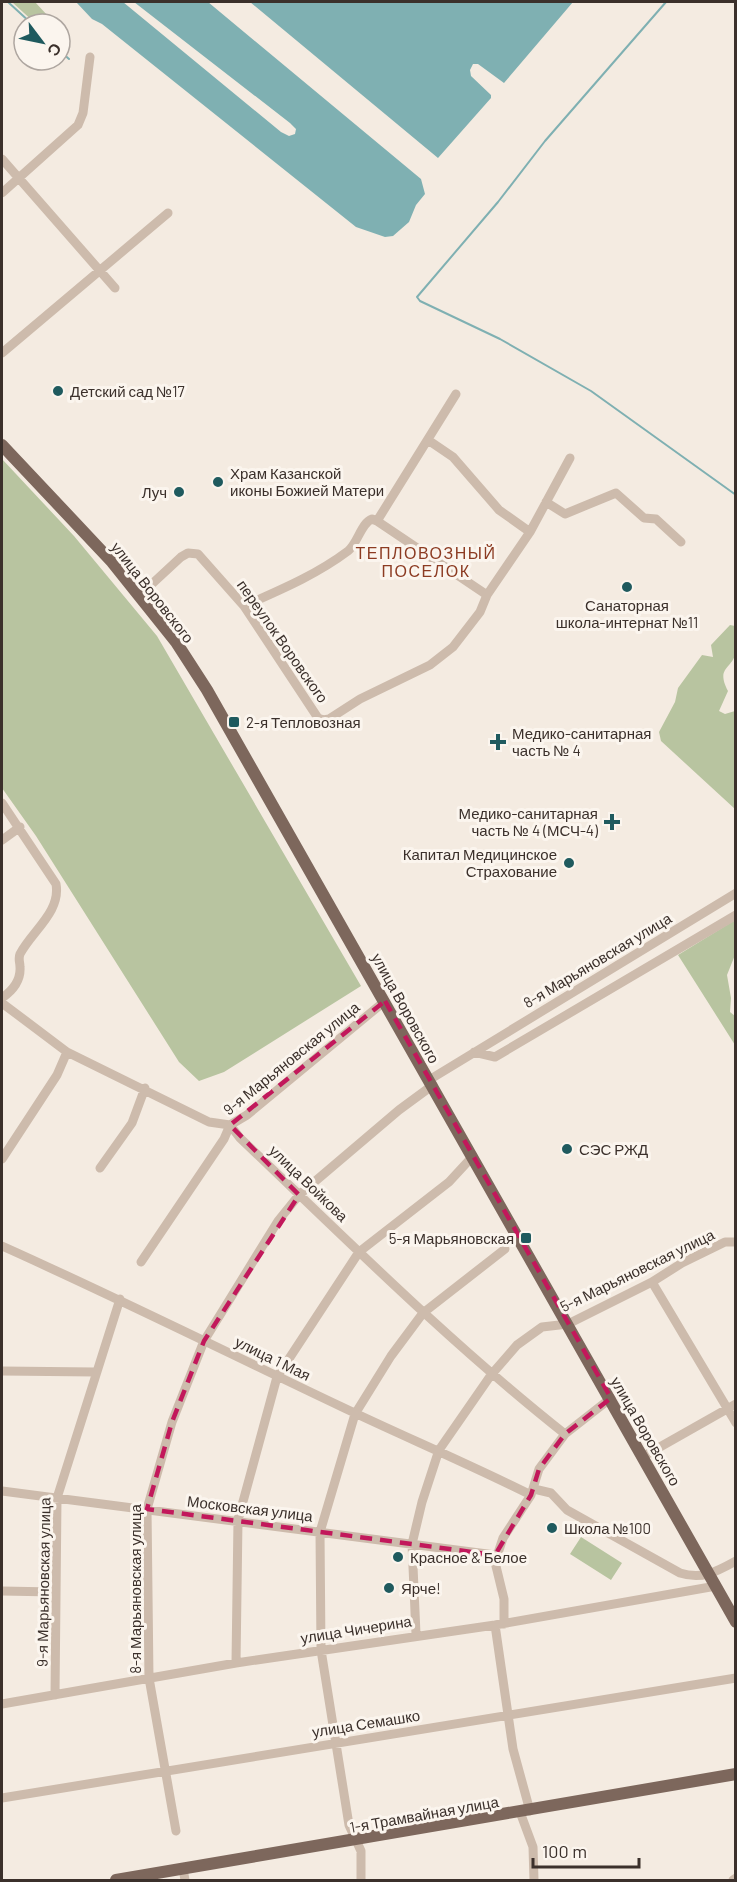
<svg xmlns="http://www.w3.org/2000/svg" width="737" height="1882" viewBox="0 0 737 1882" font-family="Barlow,sans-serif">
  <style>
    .green { fill: #b8c4a0 }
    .water { fill: #7fb0b2 }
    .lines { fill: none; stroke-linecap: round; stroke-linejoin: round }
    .stream { stroke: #7fb0b2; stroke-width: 2 }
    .minor { stroke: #cdbbac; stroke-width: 9 }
    .major { stroke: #7d675c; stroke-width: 12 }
    .marked { fill: none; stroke: #c2185b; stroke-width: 4.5; stroke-dasharray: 12 8; stroke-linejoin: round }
    .poi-dot { fill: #1f5a5e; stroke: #fbf5ee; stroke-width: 2 }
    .labels { text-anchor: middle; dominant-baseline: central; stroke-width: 6; stroke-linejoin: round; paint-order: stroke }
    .poi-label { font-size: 15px; fill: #3b302b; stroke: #fbf5ee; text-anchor: start }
    .street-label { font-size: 15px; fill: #3b302b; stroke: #fbf5ee }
    .neighbourhood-label { font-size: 16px; letter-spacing: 1.5px; fill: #8c3b22; stroke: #fbf5ee }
  </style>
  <rect width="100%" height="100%" fill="#f4ebe1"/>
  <path class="green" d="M 12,2 L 35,2 L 48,16 L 49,24 L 36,24 Z
    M 2,459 L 74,536 L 157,636 L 361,986 L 224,1072 L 199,1081 L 179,1062 L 36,836 L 2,788 Z
    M 730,625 L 735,626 C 736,634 737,643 736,651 C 733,670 715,666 728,691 L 719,711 L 725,714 L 735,711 L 735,809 L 661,741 L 659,732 L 675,702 L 678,688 L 702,655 L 713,657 L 711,645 Z
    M 735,920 L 735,955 L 727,975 L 731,998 L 730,1012 L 735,1016 L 735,1045 L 678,955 Z
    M 581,1537 L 622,1563 L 611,1580 L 570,1554 Z"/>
  <path class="water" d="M 76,2 L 123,2 L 281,132 L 289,136 L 295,134 L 296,129 L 290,123 L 134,2 L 208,2 L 421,179 L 425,194 L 416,205 L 409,222 L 393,236 L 385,237 L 356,227 L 102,24 L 92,19 Z
    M 250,2 L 573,2 L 504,83 L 478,64 L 473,64 L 470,70 L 471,76 L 491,95 L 491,98 L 438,158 Z"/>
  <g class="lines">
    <path class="stream" d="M 8,2 L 32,24
      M 666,2 L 545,141 L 498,202 L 417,297 L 420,301 L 500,339 L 591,391 L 736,495
      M 60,51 L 69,59"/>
    <path class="minor" d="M 2,159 L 115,288
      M 2,193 L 78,125 L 83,113 L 90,57
      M 2,353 L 168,213
      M 428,440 L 453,457 L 499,510 L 530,532
      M 546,502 L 565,514 L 616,493 L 644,518 L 656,519 L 681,542
      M 377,521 L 487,595
      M 140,595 L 181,557 L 188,553 L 198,554 L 244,606 L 318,718 L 323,720 L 329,719 L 360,699 L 430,665 L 453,647 L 480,612 L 487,595 L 530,532 L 570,458
      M 244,606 C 280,590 316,575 348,551 C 358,543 361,523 372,519 L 377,521 L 456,394
      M 2,803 L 56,884 C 61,912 32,931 20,954 C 18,959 20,962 20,967 C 21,981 12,991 2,998
      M 2,840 L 20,827
      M 2,1003 L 67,1052 L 209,1122 L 230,1125
      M 474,1052 L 495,1057 L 736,915
      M 429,1080 L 736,893
      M 230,1125 L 240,1138 C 346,1239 450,1343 565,1434
      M 2,1159 L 57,1075 L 67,1052
      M 100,1168 L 132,1123 L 145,1088
      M 2,1246 C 116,1297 228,1353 342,1407 C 405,1437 469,1464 531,1495
      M 141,1262 L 224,1139 L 230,1125 L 247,1115 L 385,1001
      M 652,1282 L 736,1423
      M 2,1371 L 95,1372
      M 644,1456 L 736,1404
      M 534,1489 L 551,1493 L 567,1510 L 680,1573 C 702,1580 716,1572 736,1561
      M 2,1491 L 495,1555
      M 2,1591 L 54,1592
      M 504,1624 L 504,1599 L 495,1562 L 503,1538 L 531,1495 L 539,1469 L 565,1434 L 611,1398
      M 495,1625 L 513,1749 L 530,1811
      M 416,1634 L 412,1544 L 422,1502 L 439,1450 L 491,1375 L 517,1345 L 542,1327 L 568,1324 L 652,1282 L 682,1263 L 725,1242 L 736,1242
      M 236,1663 L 238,1520 L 277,1377 L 359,1252 L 449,1182 L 473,1156
      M 55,1695 L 57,1498 L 120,1299
      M 2,1704 L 236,1663 L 495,1625 L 716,1586
      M 2,1798 L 736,1678
      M 520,1812 L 533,1847 L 534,1880
      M 176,1831 L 149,1678 L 147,1509 L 172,1422 L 204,1341 L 278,1221 L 299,1195 L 399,1110 L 433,1085
      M 183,1869 L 185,1880
      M 361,1880 L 361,1851 L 349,1825 L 321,1650 L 320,1532 L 355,1414 L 391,1356 L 423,1313 L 505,1249
      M 733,1880 L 736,1878"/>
    <path class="major" d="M 2,445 L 112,562 L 176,642 L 207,690 L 736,1622
      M 116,1880 L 736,1774"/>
  </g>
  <path class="marked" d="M 385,1001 L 611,1398 L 565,1434 L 539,1469 L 531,1495 L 495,1555 L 147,1509 L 172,1422 L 204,1341 L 299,1195 L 230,1125 Z"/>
  <g class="poi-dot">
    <circle cx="58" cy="391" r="6"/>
    <circle cx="218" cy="482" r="6"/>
    <circle cx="179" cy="492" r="6"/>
    <circle cx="627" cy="587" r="6"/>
    <rect x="228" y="716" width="12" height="12" rx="3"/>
    <path d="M495 733h6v6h6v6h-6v6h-6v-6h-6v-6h6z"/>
    <path d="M609 813h6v6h6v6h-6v6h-6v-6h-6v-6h6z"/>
    <circle cx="569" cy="863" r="6"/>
    <circle cx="567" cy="1149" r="6"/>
    <rect x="520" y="1232" width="12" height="12" rx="3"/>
    <circle cx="552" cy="1528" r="6"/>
    <circle cx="398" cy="1557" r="6"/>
    <circle cx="389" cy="1588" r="6"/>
  </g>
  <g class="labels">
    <g class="poi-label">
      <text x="70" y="391">Детский сад №17</text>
      <text x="230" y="473">Храм Казанской<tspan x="230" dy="17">иконы Божией Матери</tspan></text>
      <text x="167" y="492" text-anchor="end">Луч</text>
      <text x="627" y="605" text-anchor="middle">Санаторная<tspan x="627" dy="17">школа-интернат №11</tspan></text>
      <text x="246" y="722">2-я Тепловозная</text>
      <text x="512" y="733">Медико-санитарная<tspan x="512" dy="17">часть № 4</tspan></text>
      <text x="598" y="813" text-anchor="end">Медико-санитарная<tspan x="598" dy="17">часть № 4 (МСЧ-4)</tspan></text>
      <text x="557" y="854" text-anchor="end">Капитал Медицинское<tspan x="557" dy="17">Страхование</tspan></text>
      <text x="579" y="1149">СЭС РЖД</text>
      <text x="514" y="1238" text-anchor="end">5-я Марьяновская</text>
      <text x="564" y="1528">Школа №100</text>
      <text x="410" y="1557">Красное &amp; Белое</text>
      <text x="401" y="1588">Ярче!</text>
    </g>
    <g class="street-label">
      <text transform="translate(153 592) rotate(52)">улица Воровского</text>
      <text transform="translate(283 641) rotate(55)">переулок Воровского</text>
      <text transform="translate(597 960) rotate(-31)">8-я Марьяновская улица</text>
      <text transform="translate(406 1008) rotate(61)">улица Воровского</text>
      <text transform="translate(291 1058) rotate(-39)">9-я Марьяновская улица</text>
      <text transform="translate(309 1183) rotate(44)">улица Войкова</text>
      <text transform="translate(637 1270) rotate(-26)">5-я Марьяновская улица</text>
      <text transform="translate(273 1358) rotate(26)">улица 1 Мая</text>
      <text transform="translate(646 1431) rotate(60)">улица Воровского</text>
      <text transform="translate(250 1508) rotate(7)">Московская улица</text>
      <text transform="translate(43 1582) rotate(-89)">9-я Марьяновская улица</text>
      <text transform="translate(135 1589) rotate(-90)">8-я Марьяновская улица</text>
      <text transform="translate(356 1629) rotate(-9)">улица Чичерина</text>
      <text transform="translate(366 1723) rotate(-9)">улица Семашко</text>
      <text transform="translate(424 1814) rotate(-10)">1-я Трамвайная улица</text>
    </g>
    <g class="neighbourhood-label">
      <text x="426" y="552">ТЕПЛОВОЗНЫЙ<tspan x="426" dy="18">ПОСЕЛОК</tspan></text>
    </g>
  </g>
  <rect width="737" height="1882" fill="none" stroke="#3b302b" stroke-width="6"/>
  <g transform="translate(42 42) rotate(122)"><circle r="28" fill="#fbf5ee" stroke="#aea6a0" stroke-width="1.5"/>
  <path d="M0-4.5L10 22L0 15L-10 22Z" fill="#1f5a5e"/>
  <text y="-9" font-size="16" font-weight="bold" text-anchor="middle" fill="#3b302b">С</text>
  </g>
  <path d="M533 1858v9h106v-9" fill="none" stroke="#3b302b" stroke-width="3"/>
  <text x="542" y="1858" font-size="18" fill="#3b302b" stroke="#fbf5ee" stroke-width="4.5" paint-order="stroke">100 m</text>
</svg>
